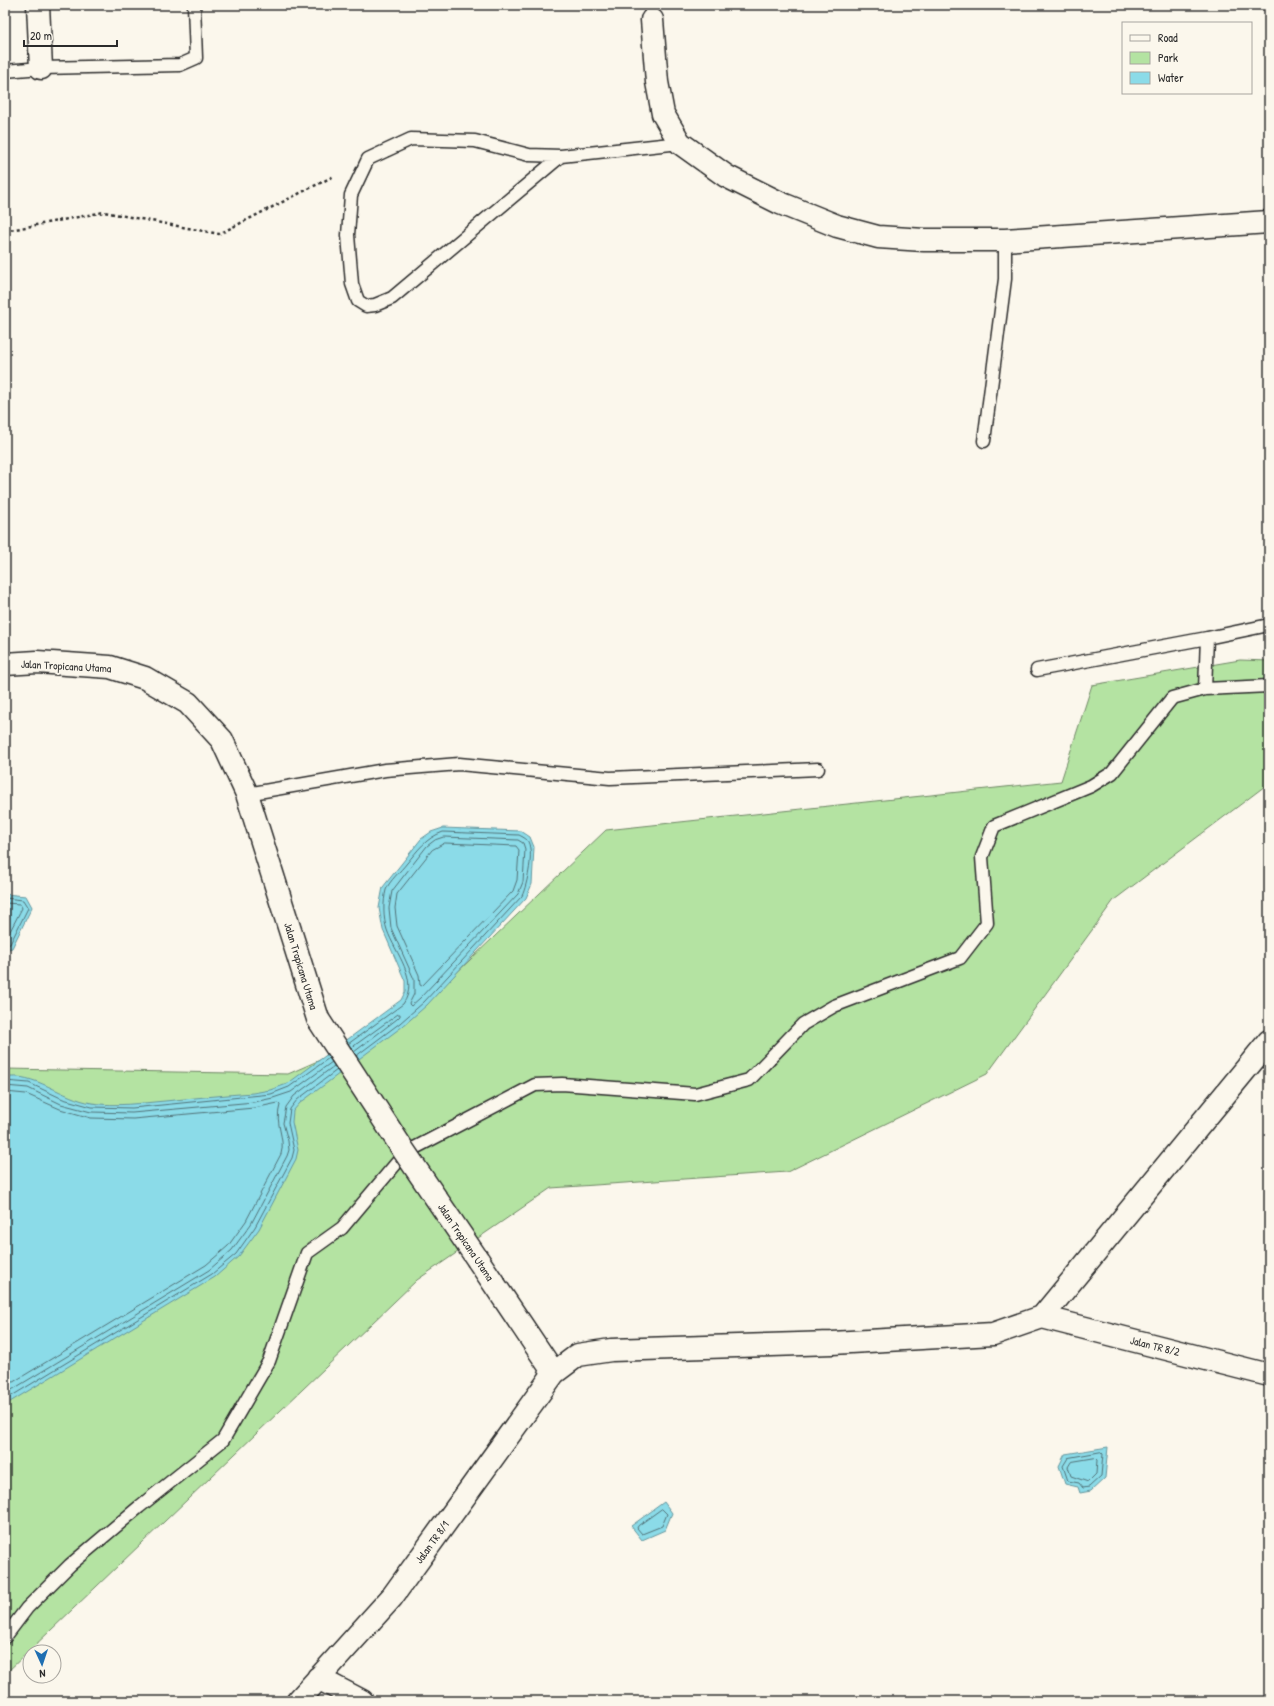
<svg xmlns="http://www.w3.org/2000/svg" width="1274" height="1706" viewBox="0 0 1274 1706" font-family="'Patrick Hand',sans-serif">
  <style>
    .green { fill: #b4e3a2; stroke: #708766 }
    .water { fill: #8bdbe8; stroke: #65959c }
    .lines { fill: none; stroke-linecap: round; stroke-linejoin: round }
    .shore { stroke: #517177; stroke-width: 1 }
    .lane-casing { stroke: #2b2b2b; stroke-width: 15 }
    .street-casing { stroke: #2b2b2b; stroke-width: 25 }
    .path { stroke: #2b2b2b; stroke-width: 2.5; stroke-dasharray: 3 3; stroke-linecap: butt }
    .lane { stroke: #fbf7ec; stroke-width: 12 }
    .street { stroke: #fbf7ec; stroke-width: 22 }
    .street-bridge-casing { stroke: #2b2b2b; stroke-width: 25; stroke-linecap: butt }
    .street-bridge { stroke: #fbf7ec; stroke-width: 22 }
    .labels { text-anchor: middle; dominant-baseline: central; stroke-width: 3.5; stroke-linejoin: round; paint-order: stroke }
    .street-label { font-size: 11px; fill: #2b2b2b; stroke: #fbf7ec }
  </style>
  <rect width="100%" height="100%" fill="#fbf7ec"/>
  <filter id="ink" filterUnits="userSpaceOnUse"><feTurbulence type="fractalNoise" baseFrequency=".025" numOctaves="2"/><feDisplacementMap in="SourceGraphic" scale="8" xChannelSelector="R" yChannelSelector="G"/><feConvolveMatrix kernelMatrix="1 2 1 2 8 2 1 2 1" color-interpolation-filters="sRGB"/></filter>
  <g filter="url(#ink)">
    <path class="green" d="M 1240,660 L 1269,661 L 1269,783 L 1114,900 L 987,1074 L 787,1172 L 551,1188 L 417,1280 L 5,1674 L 5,1069 L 288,1074 L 404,1023 L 606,830 L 1061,781 L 1092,685 Z"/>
    <path class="water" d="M 443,828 L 521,831 L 530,837 L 534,847 L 532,884 L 526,898 L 427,1005 L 403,1026 L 300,1103 L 293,1111 L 292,1122 L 298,1150 L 296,1159 L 259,1229 L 239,1256 L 215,1277 L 5,1405 L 5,1078 C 33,1071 63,1099 92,1103 C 116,1107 141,1103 165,1101 C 194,1098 224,1095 253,1093 L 270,1090 L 287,1084 L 401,1000 L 405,992 L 405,981 L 383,930 L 379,908 L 383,887 L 421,839 L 431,832 Z
      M 5,894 L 26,896 L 32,907 L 12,948 L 5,950 Z
      M 1108,1447 L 1105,1478 L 1091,1491 L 1080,1493 L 1078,1487 L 1065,1484 L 1059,1466 L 1065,1454 Z
      M 664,1502 L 672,1513 L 665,1530 L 642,1540 L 631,1526 Z"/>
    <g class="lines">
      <path class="shore" d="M 444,837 L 518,840 L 523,843 L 525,849 L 523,882 L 518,894 L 420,998 L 411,1006 L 409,1004 L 414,994 L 414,979 L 391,928 L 389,908 L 392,891 L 427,846 L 435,840 Z
        M 445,843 L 516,846 L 519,850 L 517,880 L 513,891 L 422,986 L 420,985 L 419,975 L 397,926 L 395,908 L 397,894 L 432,850 Z
        M 5,898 L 23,900 L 28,908 L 10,944 L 5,946
        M 5,903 L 20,904 L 22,908 L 5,941
        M 348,1044 L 403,1004 C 420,980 395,953 387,930 C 383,918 383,902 386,890 C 389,881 401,871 407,863 C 418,850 426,838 443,832 L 519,835 C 521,836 525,838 527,840 C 535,850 527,885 522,896 L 424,1002 L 400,1023 L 356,1056
        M 351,1048 L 398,1014 L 400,1014 L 400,1016 L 397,1019 L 354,1052
        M 5,1081 L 29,1083 L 63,1099 L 92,1107 L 132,1108 L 271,1094 L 289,1087 L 329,1058
        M 5,1086 L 28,1088 L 61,1104 L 91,1112 L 132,1113 L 254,1102 L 273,1098 L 291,1092 L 332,1062
        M 5,1092 L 26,1094 L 60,1109 L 91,1118 L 133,1119 L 254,1108 L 278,1103 L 280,1105 C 274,1125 286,1138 281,1154 L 246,1221 L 228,1246 L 206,1265 L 5,1387
        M 5,1394 L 209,1270 L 232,1250 L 251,1224 L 287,1156 L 289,1150 L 288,1141 L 283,1123 L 286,1107 L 294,1096 L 334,1066
        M 5,1400 L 212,1274 L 236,1254 L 255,1227 L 292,1158 L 294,1150 L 288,1123 L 290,1109 L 297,1100 L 337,1070
        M 1101,1452 L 1103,1454 L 1101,1476 L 1089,1487 L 1083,1488 L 1079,1483 L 1068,1481 L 1063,1466 L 1068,1458 Z
        M 1095,1458 L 1097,1460 L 1096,1474 L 1088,1482 L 1071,1476 L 1068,1467 L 1071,1462 Z
        M 662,1509 L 667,1514 L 662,1526 L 642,1534 L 637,1528 L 638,1526 Z"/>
      <g class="lane-casing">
        <path id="lane" d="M 651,5 L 652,20
          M 5,71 L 41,68 L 180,65 L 196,58 L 194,5
          M 561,156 L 392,298 L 375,305 L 366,306 L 358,301 L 352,284 L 348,235 L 351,195 L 368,159 L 411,139 L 475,141 L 529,155 L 561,156 L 680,143
          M 984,441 L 1005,279 L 1005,240
          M 1037,670 L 1207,638
          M 1205,689 L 1207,638 L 1269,625
          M 247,794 L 385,770 L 459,764 L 610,778 L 818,769
          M 5,1637 L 27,1608 L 70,1565 L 139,1507 L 223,1440 L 269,1361 L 307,1253 L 342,1228 L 405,1153 L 535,1085 L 562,1084 L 695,1094 L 749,1080 L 803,1024 L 834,1006 L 960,958 L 987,923 L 982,857 L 994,826 L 1091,786 L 1112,773 L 1172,698 L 1205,689 L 1269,686"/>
      </g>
      <g class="street-casing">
        <path id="street" d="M 38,5 L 41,68
          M 652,20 L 657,82 L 663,114 L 680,143 L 726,176 L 780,203 L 837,226 L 878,237 L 924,240 L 1005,240 L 1269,222
          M 5,664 L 37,662 L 110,667 L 145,678 L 188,703 L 222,740 L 247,794 L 318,1019
          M 478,1260 L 554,1373
          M 1042,1317 L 1269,1375
          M 318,1678 L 362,1701
          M 298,1701 L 392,1597 L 554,1373 L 578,1355 L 611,1350 L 832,1343 L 993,1334 L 1042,1317 L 1269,1041"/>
      </g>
      <path class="path" d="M 5,231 L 104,212 L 219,234 L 334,176"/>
      <use href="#lane" class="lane"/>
      <use href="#street" class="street"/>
      <g class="street-bridge-casing">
        <path id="street-bridge" d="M 318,1019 L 404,1151 L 478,1260"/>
      </g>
      <use href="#street-bridge" class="street-bridge"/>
    </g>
  </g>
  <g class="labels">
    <g class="street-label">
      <text transform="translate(66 666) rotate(3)">Jalan Tropicana Utama</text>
      <text transform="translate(301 966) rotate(73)">Jalan Tropicana Utama</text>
      <text transform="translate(466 1242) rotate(56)">Jalan Tropicana Utama</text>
      <text transform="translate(1155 1346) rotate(14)">Jalan TR 8/2</text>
      <text transform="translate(432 1542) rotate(-54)">Jalan TR 8/1</text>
    </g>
  </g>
  <rect width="1274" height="1706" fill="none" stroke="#fbf7ec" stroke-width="20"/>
  <rect x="10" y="10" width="1254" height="1686" fill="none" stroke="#2b2b2b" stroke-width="1.5" filter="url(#ink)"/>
  <rect x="1122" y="22" width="130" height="72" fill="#fbf7ec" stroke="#a8a59f"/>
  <rect x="1130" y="35" width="20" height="6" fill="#fbf7ec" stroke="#a8a59f"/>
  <text x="1158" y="42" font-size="12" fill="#2b2b2b">Road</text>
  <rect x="1130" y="52" width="20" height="12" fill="#b4e3a2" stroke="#a8a59f"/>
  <text x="1158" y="62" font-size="12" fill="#2b2b2b">Park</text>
  <rect x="1130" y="72" width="20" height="12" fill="#8bdbe8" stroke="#a8a59f"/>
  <text x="1158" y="82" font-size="12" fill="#2b2b2b">Water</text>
  <g transform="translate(42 1664) rotate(177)"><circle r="19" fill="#fbf7ec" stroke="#a8a59f"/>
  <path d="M0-3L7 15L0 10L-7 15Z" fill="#1f6fb2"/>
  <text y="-6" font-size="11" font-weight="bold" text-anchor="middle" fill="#2b2b2b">N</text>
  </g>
  <path d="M24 40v6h93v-6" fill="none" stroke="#2b2b2b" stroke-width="2"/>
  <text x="30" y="40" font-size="12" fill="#2b2b2b" stroke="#fbf7ec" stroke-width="3" paint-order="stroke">20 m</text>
</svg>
